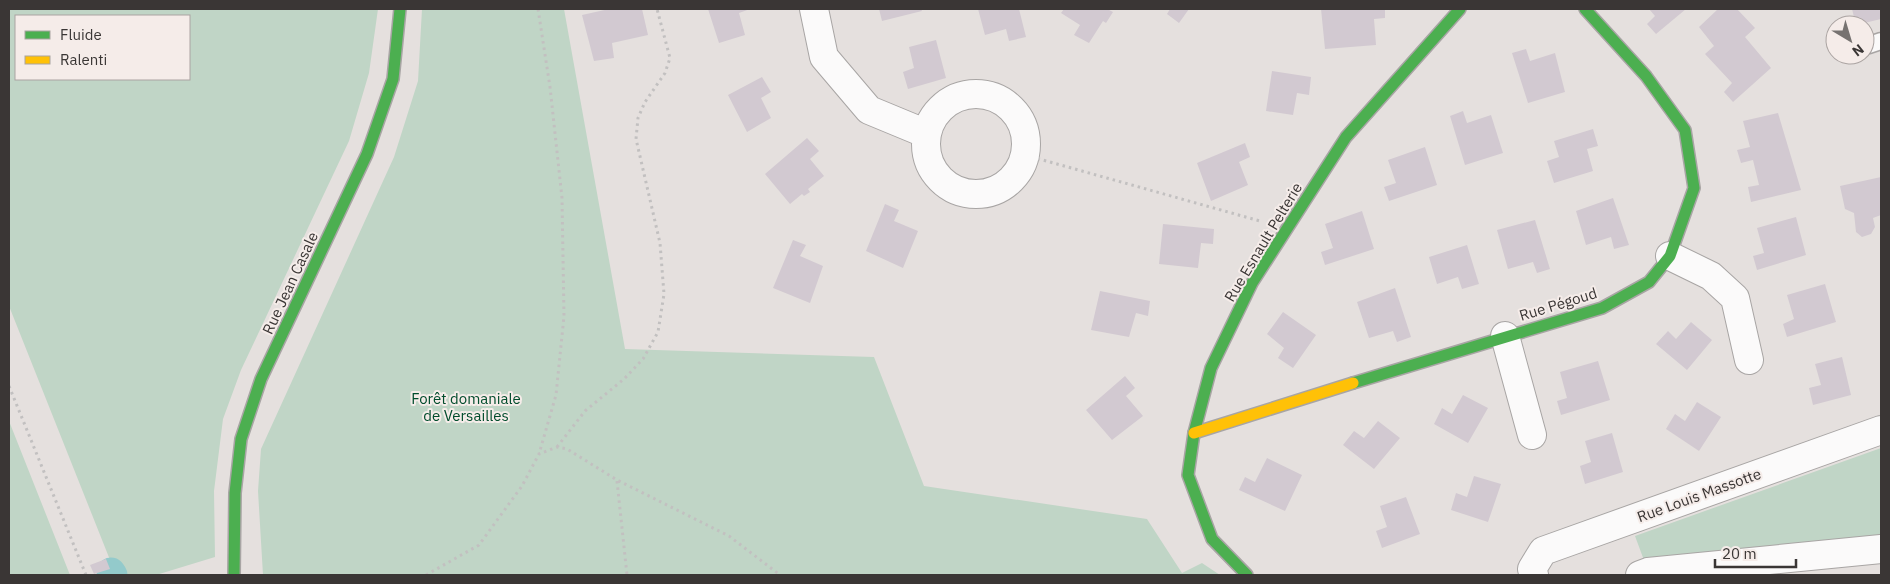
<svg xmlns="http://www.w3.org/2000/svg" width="1890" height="584" viewBox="0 0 1890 584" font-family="'IBM Plex Sans',sans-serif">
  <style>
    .green { fill: #c0d5c6; fill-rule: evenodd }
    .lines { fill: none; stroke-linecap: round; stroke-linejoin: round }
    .canal { stroke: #93cacb; stroke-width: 29 }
    .building { fill: #d2c9d1 }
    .lane-casing { stroke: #a8a5a4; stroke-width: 19 }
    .street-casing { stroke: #a8a5a4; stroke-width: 30 }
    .fast-casing { stroke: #a8a5a4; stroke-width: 14 }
    .slow-casing { stroke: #a8a5a4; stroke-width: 14 }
    .path { stroke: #c2c0c0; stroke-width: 3; stroke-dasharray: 2.5 4; stroke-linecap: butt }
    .lane { stroke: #fbfafa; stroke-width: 16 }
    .street { stroke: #fbfafa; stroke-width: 28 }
    .fast { stroke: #4caf50; stroke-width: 11 }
    .slow { stroke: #ffc107; stroke-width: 11 }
    .labels { text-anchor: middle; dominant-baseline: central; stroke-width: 4; stroke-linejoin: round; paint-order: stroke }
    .street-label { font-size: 15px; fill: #3a3635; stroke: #f5ece9 }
    .park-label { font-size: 15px; fill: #004c2c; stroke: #f5ece9 }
  </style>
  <rect width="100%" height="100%" fill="#e5e0de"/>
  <path class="green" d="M 9,9 L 378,9 L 369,73 L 349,141 L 241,370 L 223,419 L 214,491 L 215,557 L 156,575 L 116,575 L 9,306 ZM 16,16 L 189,16 L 189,79 L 16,79 Z
    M 422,9 L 564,9 L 625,349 L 874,357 L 924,486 L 1147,519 L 1182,573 L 1202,563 L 1220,575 L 263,575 L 258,491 L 261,449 L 394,157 L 418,81 Z
    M 9,421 L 70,575 L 9,575 Z
    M 1881,448 L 1881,541 L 1645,563 L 1635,536 Z"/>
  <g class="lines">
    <path class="canal" d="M 111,572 L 113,575"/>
  </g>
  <path class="building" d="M 609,9 L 642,9 L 648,35 L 612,43 L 614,58 L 594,61 L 582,15 Z
    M 708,9 L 750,9 L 739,13 L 745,35 L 719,43 Z
    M 879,9 L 921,9 L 922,11 L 882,21 Z
    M 978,9 L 1019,9 L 1026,37 L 1009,41 L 1006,29 L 985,35 Z
    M 1064,9 L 1110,9 L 1109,10 L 1113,12 L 1106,23 L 1103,21 L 1089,43 L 1074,35 L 1080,25 L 1061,13 Z
    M 1170,9 L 1189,9 L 1179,23 L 1167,14 Z
    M 1321,9 L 1385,9 L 1385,18 L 1374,19 L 1376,45 L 1325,49 Z
    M 1649,9 L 1686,9 L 1656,34 L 1647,24 L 1655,16 Z
    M 1718,9 L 1737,9 L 1755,28 L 1745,37 L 1771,68 L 1733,102 L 1724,92 L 1732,83 L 1705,54 L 1714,46 L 1699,27 Z
    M 1852,9 L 1881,9 L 1881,19 L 1856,25 Z
    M 936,40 L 946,78 L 908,89 L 903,72 L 914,68 L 909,47 Z
    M 1526,49 L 1530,61 L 1555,53 L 1565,92 L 1528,103 L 1512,53 Z
    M 1272,71 L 1311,77 L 1309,95 L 1297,93 L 1293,115 L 1266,111 Z
    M 762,77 L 771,92 L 761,98 L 771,118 L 747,132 L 728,95 Z
    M 1463,111 L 1467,123 L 1491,115 L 1503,153 L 1465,165 L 1450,116 Z
    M 1778,113 L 1801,190 L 1751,202 L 1748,187 L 1759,185 L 1753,160 L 1741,163 L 1737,150 L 1750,147 L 1743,121 Z
    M 1593,129 L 1598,146 L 1587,149 L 1593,171 L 1554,183 L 1547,161 L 1559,157 L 1554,141 Z
    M 807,138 L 819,151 L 810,159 L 824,176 L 808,189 L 810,192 L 804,196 L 802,194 L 790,204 L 765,174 Z
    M 1245,143 L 1250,157 L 1239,162 L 1248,185 L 1211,201 L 1197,163 Z
    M 1425,147 L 1437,185 L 1389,201 L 1384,187 L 1396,183 L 1388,160 Z
    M 1881,177 L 1881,215 L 1873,218 L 1875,227 L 1871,234 L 1862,237 L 1856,232 L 1854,213 L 1845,209 L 1840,186 Z
    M 1613,198 L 1629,245 L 1614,249 L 1611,237 L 1586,245 L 1576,211 Z
    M 885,204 L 899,210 L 894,221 L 918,231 L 903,268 L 866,251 Z
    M 1362,211 L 1374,249 L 1325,265 L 1321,252 L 1333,248 L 1325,224 Z
    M 1796,217 L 1806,255 L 1757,270 L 1753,256 L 1764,253 L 1757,228 Z
    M 1535,220 L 1550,269 L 1537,273 L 1533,262 L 1508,269 L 1497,230 Z
    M 1163,224 L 1214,229 L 1213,244 L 1201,243 L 1198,268 L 1159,264 Z
    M 793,240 L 806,245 L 800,256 L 823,266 L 810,303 L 773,288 Z
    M 1467,245 L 1479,284 L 1462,289 L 1458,277 L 1437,284 L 1429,257 Z
    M 1825,284 L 1836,322 L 1787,337 L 1783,324 L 1794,319 L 1787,295 Z
    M 1395,288 L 1411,337 L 1397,342 L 1393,331 L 1369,338 L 1357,302 Z
    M 1100,291 L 1150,301 L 1148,316 L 1136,313 L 1129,337 L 1091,330 Z
    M 1283,312 L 1316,335 L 1293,368 L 1278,358 L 1284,348 L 1267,334 Z
    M 1691,322 L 1712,340 L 1687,370 L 1656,344 L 1668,331 L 1676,339 Z
    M 1842,357 L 1851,395 L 1813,405 L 1809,388 L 1821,385 L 1815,364 Z
    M 1598,361 L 1610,400 L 1561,415 L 1557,401 L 1567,398 L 1560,372 Z
    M 1125,376 L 1135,388 L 1126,396 L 1143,416 L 1112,440 L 1086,410 Z
    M 1463,395 L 1488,408 L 1468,443 L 1434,424 L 1442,408 L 1452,414 Z
    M 1697,402 L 1721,417 L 1699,451 L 1666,429 L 1675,414 L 1685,421 Z
    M 1378,421 L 1400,438 L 1374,469 L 1343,445 L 1354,431 L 1364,438 Z
    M 1612,433 L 1623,472 L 1585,484 L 1580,466 L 1591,462 L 1585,441 Z
    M 1267,458 L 1302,475 L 1285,511 L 1239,490 L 1245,477 L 1255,482 Z
    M 1474,476 L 1501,484 L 1488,522 L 1451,510 L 1456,493 L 1467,497 Z
    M 1406,497 L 1420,534 L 1382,548 L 1376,531 L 1387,527 L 1380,506 Z
    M 106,559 L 110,569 L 94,574 L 90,565 Z"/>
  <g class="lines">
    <g class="lane-casing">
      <path id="lane" d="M 1869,45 L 1881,41"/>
    </g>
    <g class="street-casing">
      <path id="street" d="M 814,9 L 824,57 L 869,110 L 927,134
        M926 144a50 50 0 1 1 100 0a50 50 0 1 1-100 0Z
        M 1670,256 L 1711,276 L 1735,298 L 1749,360
        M 1505,336 L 1532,435
        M 1534,575 L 1532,569 L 1543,551 L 1881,430
        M 1640,575 L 1648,572 L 1881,549"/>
    </g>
    <g class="fast-casing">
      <path id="fast" d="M 1353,383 L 1602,308 L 1649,282 L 1670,256 L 1694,188 L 1685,130 L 1646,76 L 1585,9
        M 234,575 L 235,493 L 241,439 L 261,379 L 367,154 L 393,79 L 400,9
        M 1247,575 L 1212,539 L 1188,475 L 1194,433 L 1211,368 L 1252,283 L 1346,137 L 1460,9"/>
    </g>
    <g class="slow-casing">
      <path id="slow" d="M 1194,433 L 1353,383"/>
    </g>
    <path class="path" d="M 538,9 L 550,87 L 562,198 L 564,316 L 556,395 L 539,454
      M 1025,155 L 1260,221
      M 9,386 L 86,575
      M 557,447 L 585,411 L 624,379 L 643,359 L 658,332 L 664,294 L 660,243 L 636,139 L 638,118 L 645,102 L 665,73 L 670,58 L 657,9
      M 617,481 L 627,575
      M 426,575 L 479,545 L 522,486 L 539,454 L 557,447 L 567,449 L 617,480 L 729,536 L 780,575"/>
    <use href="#lane" class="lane"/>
    <use href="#street" class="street"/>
    <use href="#fast" class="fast"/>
    <use href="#slow" class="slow"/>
  </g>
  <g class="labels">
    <g class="street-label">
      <text transform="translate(1263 242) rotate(-59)">Rue Esnault Pelterie</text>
      <text transform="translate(290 283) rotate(-65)">Rue Jean Casale</text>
      <text transform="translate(1558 304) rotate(-17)">Rue Pégoud</text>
      <text transform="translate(1699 495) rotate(-20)">Rue Louis Massotte</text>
    </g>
    <g class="park-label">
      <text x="466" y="398">Forêt domaniale<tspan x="466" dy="17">de Versailles</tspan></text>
    </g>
  </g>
  <rect width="1890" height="584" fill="none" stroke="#3a3635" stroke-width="20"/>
  <rect x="15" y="15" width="175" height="65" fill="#f5ece9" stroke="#aaa3a1"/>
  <rect x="25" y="31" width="25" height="8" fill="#4caf50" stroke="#aaa3a1"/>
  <text x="60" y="40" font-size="15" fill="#3a3635">Fluide</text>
  <rect x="25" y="56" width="25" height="8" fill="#ffc107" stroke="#aaa3a1"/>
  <text x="60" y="65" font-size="15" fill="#3a3635">Ralenti</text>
  <g transform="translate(1850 40) rotate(142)"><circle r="24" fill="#f5ece9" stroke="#aaa3a1"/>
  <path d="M0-4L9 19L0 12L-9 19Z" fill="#767270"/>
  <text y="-8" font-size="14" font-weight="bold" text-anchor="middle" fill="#3a3635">N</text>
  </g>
  <path d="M1715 559v8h81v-8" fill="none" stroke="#3a3635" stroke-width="2.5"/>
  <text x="1722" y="559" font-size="15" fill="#3a3635" stroke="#f5ece9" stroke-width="4" paint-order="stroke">20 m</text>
</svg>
